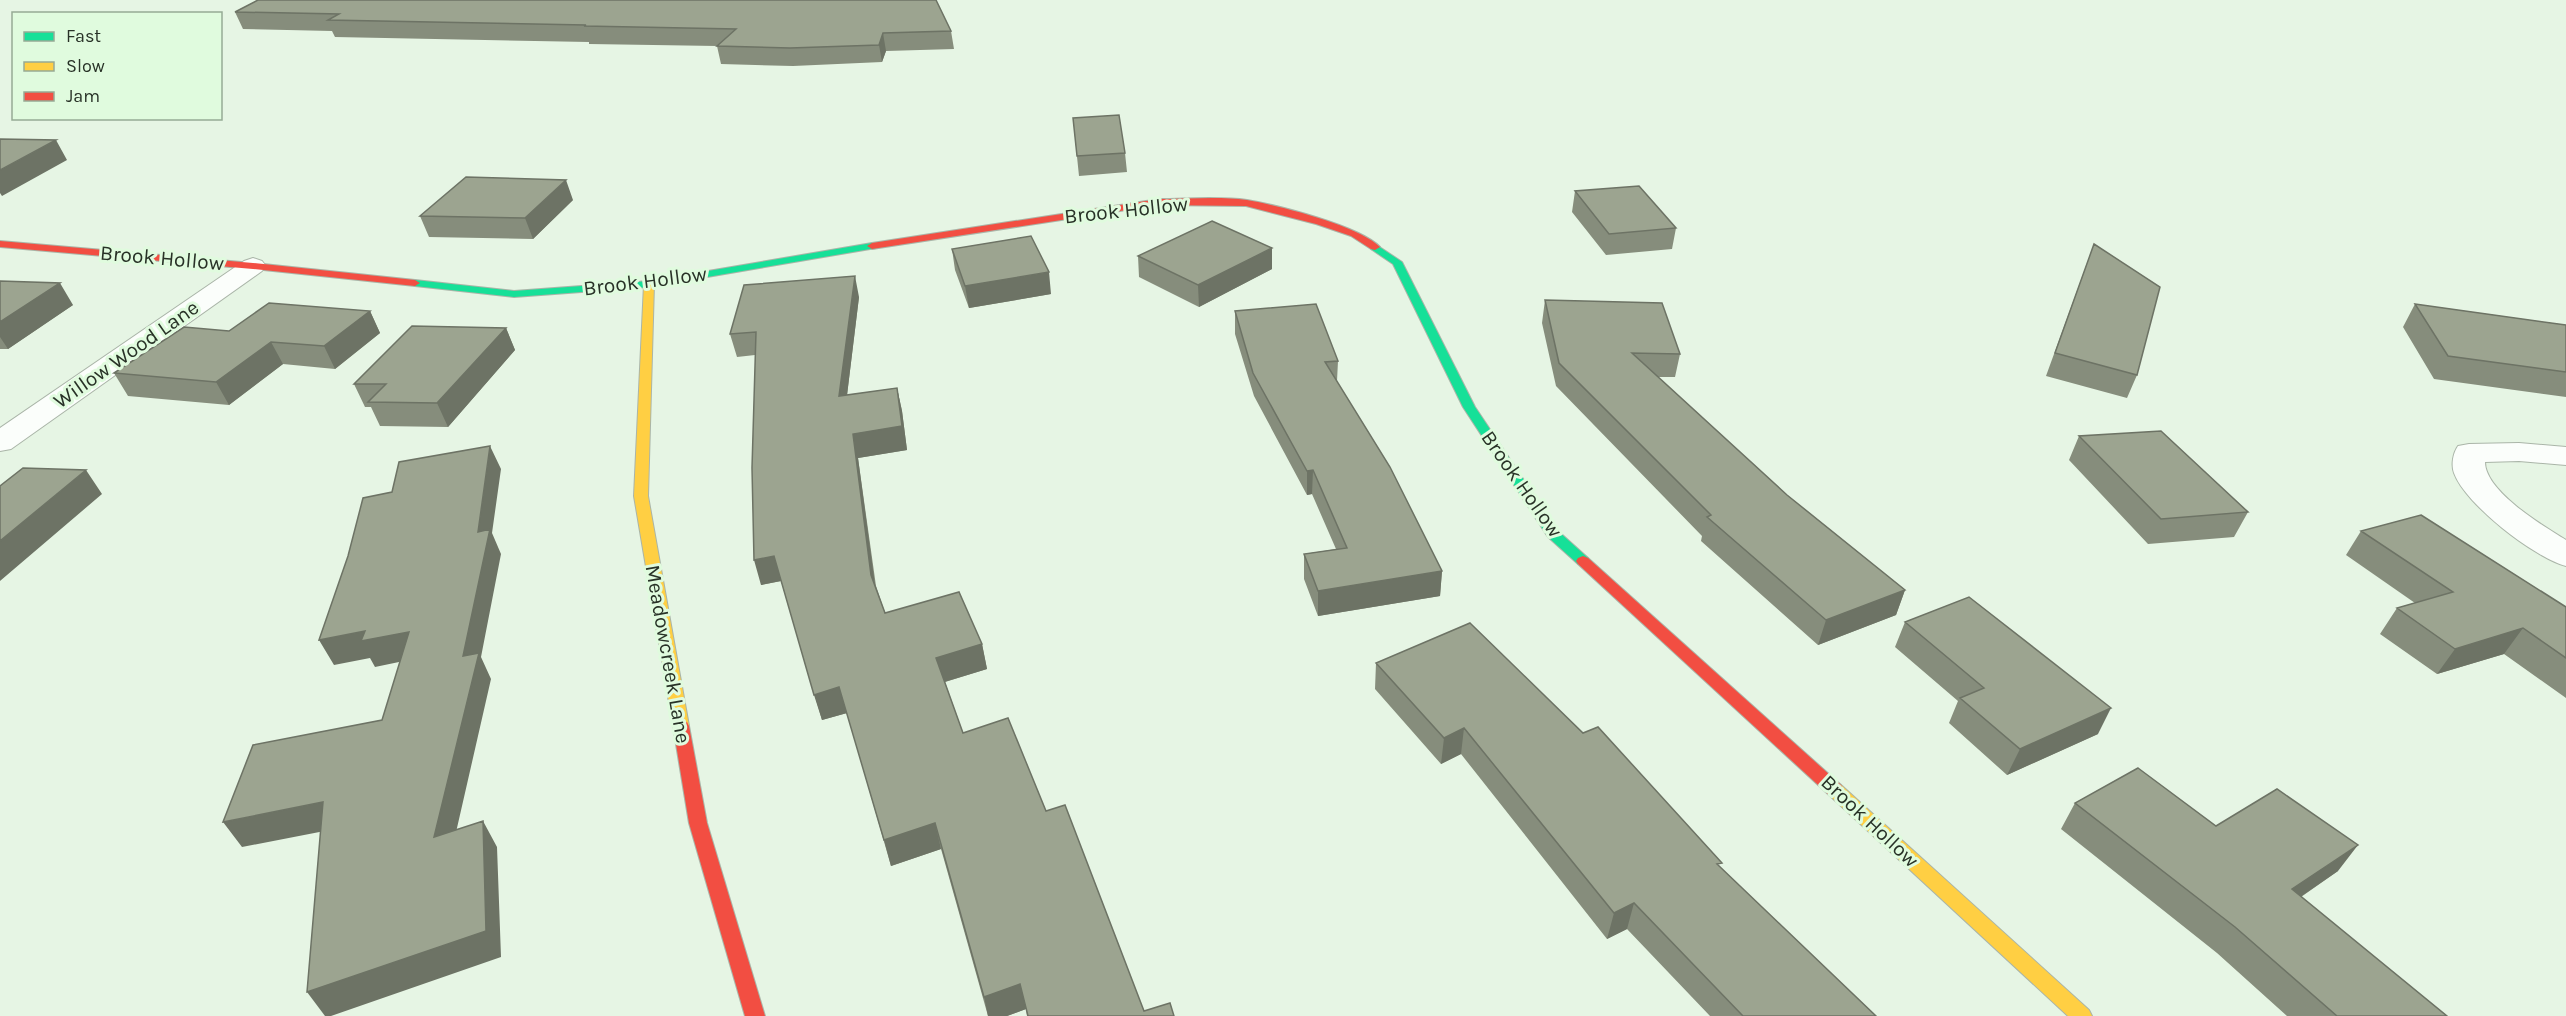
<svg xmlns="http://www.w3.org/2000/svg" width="2566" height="1016" viewBox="0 0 2566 1016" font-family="Karla,sans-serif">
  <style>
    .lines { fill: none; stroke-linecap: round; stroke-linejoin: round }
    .street-casing { stroke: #aab5a8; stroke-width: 2 }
    .fast-casing { stroke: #aab5a8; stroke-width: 2 }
    .slow-casing { stroke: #aab5a8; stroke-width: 2 }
    .jam-casing { stroke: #aab5a8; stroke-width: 2 }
    .street { fill: #fbfefb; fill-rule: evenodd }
    .fast { fill: #16e098; fill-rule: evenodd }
    .slow { fill: #ffcf43; fill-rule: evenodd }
    .jam { fill: #f24e42; fill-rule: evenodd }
    .wall { fill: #868d7c }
    .shaded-wall { fill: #6d7365 }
    .building { fill: #9ca490; stroke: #6d7365; stroke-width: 1.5 }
    .labels { text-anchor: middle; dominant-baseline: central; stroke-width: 6; stroke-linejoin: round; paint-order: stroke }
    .street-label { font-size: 21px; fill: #283227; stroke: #e0fbde }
  </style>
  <rect width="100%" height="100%" fill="#e6f5e4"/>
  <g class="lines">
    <g class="street-casing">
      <path id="street" d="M 253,258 L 262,261 L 266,266 L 262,271 L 11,449 L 0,451 L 0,428 L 244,261 Z
        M 2519,443 L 2566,447 L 2566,465 L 2519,461 L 2485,462 C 2485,491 2543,526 2566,540 L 2566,566 C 2535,558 2465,504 2454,473 C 2451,465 2453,453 2458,446 L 2469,444 Z"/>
    </g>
    <g class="fast-casing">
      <path id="fast" d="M 872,243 L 877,246 L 876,248 L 649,287 L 514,297 L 415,286 L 410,283 L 415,280 L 514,291 L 649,281 Z
        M 1375,244 L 1402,262 L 1475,407 L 1558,531 L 1588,558 L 1590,561 L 1588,564 L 1578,564 L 1548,537 L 1463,407 L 1393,264 L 1371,249 L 1371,245 Z"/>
    </g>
    <g class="slow-casing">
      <path id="slow" d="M 649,281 L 654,284 L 648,496 L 689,726 L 687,730 L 681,732 L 675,730 L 673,726 L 634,496 L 644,284 Z
        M 1835,783 L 1841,785 L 2089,1010 L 2092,1016 L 2068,1016 L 1829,795 L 1826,790 L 1829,785 Z"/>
    </g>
    <g class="jam-casing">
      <path id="jam" d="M 1159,199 C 1187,199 1219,196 1247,200 C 1277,205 1360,226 1380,247 L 1375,250 L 1371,249 L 1351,236 L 1316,224 L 1246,206 L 1159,205 L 872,249 L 867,246 L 872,243 Z
        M 0,241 L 253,263 L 415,280 L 420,283 L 415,286 L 253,269 L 0,247 Z
        M 1583,556 L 1588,558 L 1841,785 L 1844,790 L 1841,795 L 1835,797 L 1829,795 L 1578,564 L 1576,561 L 1578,558 Z
        M 681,720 L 687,722 L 689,726 L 707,823 L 765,1016 L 745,1016 L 689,823 L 673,726 L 675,722 Z"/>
    </g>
    <use href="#street" class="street"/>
    <use href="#fast" class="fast"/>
    <use href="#slow" class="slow"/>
    <use href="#jam" class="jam"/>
  </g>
  <path class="wall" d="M 258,0 L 951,31 L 954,49 L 886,51 L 882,62 L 793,66 L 721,64 L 717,46 L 589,44 L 589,42 L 335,37 L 332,31 L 243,29 L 235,12 Z
    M 1073,118 L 1125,153 L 1127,172 L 1079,176 Z
    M 1575,191 L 1676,228 L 1672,249 L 1606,255 L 1572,212 Z
    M 573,200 L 533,239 L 429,237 L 420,216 Z
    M 2094,244 L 2137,375 L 2127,398 L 2046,376 Z
    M 952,249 L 1051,294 L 969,308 L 955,270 Z
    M 1138,256 L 1272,269 L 1199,307 L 1139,277 Z
    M 0,281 L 73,305 L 8,349 L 0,349 Z
    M 859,297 L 847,395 L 897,388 L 902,411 L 907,450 L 858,458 L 876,586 L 885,613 L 982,644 L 987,669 L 945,682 L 963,733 L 1046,811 L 1144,1011 L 1174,1016 L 1027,1016 L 1026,1009 L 1007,1016 L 988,1016 L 941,849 L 891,866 L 847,713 L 822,720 L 781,581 L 761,585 L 755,355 L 737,357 L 730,334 Z
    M 1545,300 L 1680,354 L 1675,377 L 1658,377 L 1787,495 L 1905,590 L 1896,615 L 1818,645 L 1701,541 L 1702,536 L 1556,386 L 1542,323 Z
    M 2415,304 L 2566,325 L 2566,397 L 2434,379 L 2403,327 Z
    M 370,311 L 380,333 L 335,369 L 283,364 L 229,405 L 128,396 L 114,373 L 229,331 Z
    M 1235,311 L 1338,361 L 1337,381 L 1442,571 L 1440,596 L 1318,616 L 1304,579 L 1304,554 L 1336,549 L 1312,494 L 1307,495 L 1254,396 L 1235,334 Z
    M 506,328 L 515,350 L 448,427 L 380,426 L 371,407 L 365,407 L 354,384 Z
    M 2079,436 L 2248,512 L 2234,537 L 2148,544 L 2069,460 Z
    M 2361,531 L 2566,607 L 2566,698 L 2504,654 L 2437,674 L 2380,634 L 2397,608 L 2415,603 L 2346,555 Z
    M 1905,622 L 2098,734 L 2007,775 L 1949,723 L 1958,701 L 1895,647 Z
    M 1376,663 L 1720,867 L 1876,1016 L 1710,1016 L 1627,929 L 1607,939 L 1461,754 L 1441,764 L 1375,689 Z
    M 2075,803 L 2338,871 L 2301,897 L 2447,1016 L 2287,1016 L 2217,953 L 2061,829 Z"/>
  <path class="shaded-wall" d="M 883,33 L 886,51 L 882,62 L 879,45 Z
    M 56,140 L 67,160 L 2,196 L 0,193 L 0,170 Z
    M 566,180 L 573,200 L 533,239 L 525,218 Z
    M 1272,248 L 1272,269 L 1199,307 L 1198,285 Z
    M 1049,272 L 1051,294 L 969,308 L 965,286 Z
    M 855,276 L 859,297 L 844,420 L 839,396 Z
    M 60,283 L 73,305 L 8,349 L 0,337 L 0,322 Z
    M 370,311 L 380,333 L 335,369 L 324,346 Z
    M 506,328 L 515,350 L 448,427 L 437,403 Z
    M 271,342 L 283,364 L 229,405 L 216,382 Z
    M 897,388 L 902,411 L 907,450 L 858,458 L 877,600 L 871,575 L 853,434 Z
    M 490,446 L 501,469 L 492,533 L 501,554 L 481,657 L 491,679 L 449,863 L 434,837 L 463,656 L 478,532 Z
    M 86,470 L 102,494 L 0,581 L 0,541 Z
    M 1313,470 L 1312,494 L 1307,495 L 1307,471 Z
    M 774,556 L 781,581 L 761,585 L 754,560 Z
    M 1442,571 L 1440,596 L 1318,616 L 1318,591 Z
    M 1905,590 L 1896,615 L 1818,645 L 1826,620 Z
    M 2523,628 L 2504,654 L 2437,674 L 2455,649 Z
    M 365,631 L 409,632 L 423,657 L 375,667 L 370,658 L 334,665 L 319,640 Z
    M 982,644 L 987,669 L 941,683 L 936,658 Z
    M 839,687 L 847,713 L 822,720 L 814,695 Z
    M 2111,708 L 2098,734 L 2007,775 L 2020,749 Z
    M 1464,728 L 1461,754 L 1441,764 L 1444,738 Z
    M 323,802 L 340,828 L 242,847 L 223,822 Z
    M 483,821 L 497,847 L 501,957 L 331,1016 L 325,1016 L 307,992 Z
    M 935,823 L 941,849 L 891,866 L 884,840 Z
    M 2358,845 L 2338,871 L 2274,915 L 2292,889 Z
    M 1634,903 L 1627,929 L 1607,939 L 1614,913 Z
    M 1020,984 L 1026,1009 L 1007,1016 L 988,1016 L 984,997 Z"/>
  <path class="building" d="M 258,0 L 936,0 L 951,31 L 883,33 L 879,45 L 790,48 L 717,46 L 736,29 L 584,26 L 586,25 L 328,20 L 339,14 L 235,12 Z
    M 1119,115 L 1125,153 L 1077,156 L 1073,118 Z
    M 0,139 L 56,140 L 0,170 Z
    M 466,177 L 566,180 L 525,218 L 420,216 Z
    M 1639,186 L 1676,228 L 1609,234 L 1575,191 Z
    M 1212,221 L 1272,248 L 1198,285 L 1138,256 Z
    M 1031,236 L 1049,272 L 965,286 L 952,249 Z
    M 2094,244 L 2160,287 L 2137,375 L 2055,353 Z
    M 855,276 L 839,396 L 897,388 L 902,426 L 853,434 L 871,575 L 885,613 L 959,592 L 982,644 L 936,658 L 963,733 L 1008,718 L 1046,811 L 1065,805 L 1144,1011 L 1170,1003 L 1174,1016 L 1028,1016 L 1020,984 L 984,997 L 935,823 L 884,840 L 839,687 L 814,695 L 774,556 L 754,560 L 752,468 L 756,332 L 730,334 L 744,285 Z
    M 0,281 L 60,283 L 0,322 Z
    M 1545,300 L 1662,303 L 1680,354 L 1632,353 L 1787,495 L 1905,590 L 1826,620 L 1707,517 L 1711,515 L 1559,363 Z
    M 269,303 L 370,311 L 324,346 L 271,342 L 216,382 L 114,373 L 184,327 L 229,331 Z
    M 1316,304 L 1338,361 L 1325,362 L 1390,467 L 1442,571 L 1318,591 L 1304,554 L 1347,548 L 1313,470 L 1307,471 L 1253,373 L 1235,311 Z
    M 2415,304 L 2566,325 L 2566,372 L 2448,356 Z
    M 412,326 L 506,328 L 437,403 L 368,402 L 386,384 L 354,384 Z
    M 2161,431 L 2248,512 L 2161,519 L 2079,436 Z
    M 490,446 L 478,532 L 490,529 L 463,656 L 479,653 L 434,837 L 483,821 L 486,931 L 307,992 L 323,802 L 223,822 L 253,745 L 382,720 L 409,632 L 361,641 L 365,631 L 319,640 L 348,556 L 363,498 L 392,492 L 399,462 Z
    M 23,468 L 86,470 L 0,541 L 0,486 Z
    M 2421,515 L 2566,607 L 2566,658 L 2523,628 L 2455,649 L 2397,608 L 2453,592 L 2361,531 Z
    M 1969,597 L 2111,708 L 2020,749 L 1960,698 L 1984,688 L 1905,622 Z
    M 1470,623 L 1583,733 L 1598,727 L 1722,863 L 1717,864 L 1876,1016 L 1743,1016 L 1634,903 L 1614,913 L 1464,728 L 1444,738 L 1376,663 Z
    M 2138,768 L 2216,826 L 2277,789 L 2358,845 L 2292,889 L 2447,1016 L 2337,1016 L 2235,927 L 2075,803 Z"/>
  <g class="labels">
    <g class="street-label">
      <text transform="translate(1126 210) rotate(-6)">Brook Hollow</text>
      <text transform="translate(162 258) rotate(5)">Brook Hollow</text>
      <text transform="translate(645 281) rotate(-7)">Brook Hollow</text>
      <text transform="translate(126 354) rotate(-35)">Willow Wood Lane</text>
      <text transform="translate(1522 484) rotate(55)">Brook Hollow</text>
      <text transform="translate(668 654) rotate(80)">Meadowcreek Lane</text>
      <text transform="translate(1870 821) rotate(43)">Brook Hollow</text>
    </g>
  </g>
  <rect x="12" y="12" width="210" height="108" fill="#e0fbde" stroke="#96ab95" stroke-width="1.5"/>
  <rect x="24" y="32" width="30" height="9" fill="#16e098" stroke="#96ab95" stroke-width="1.5"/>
  <text x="66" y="42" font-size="18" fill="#283227">Fast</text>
  <rect x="24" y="62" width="30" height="9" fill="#ffcf43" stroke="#96ab95" stroke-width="1.5"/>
  <text x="66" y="72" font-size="18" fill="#283227">Slow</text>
  <rect x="24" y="92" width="30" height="9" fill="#f24e42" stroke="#96ab95" stroke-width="1.5"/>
  <text x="66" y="102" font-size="18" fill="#283227">Jam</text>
</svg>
